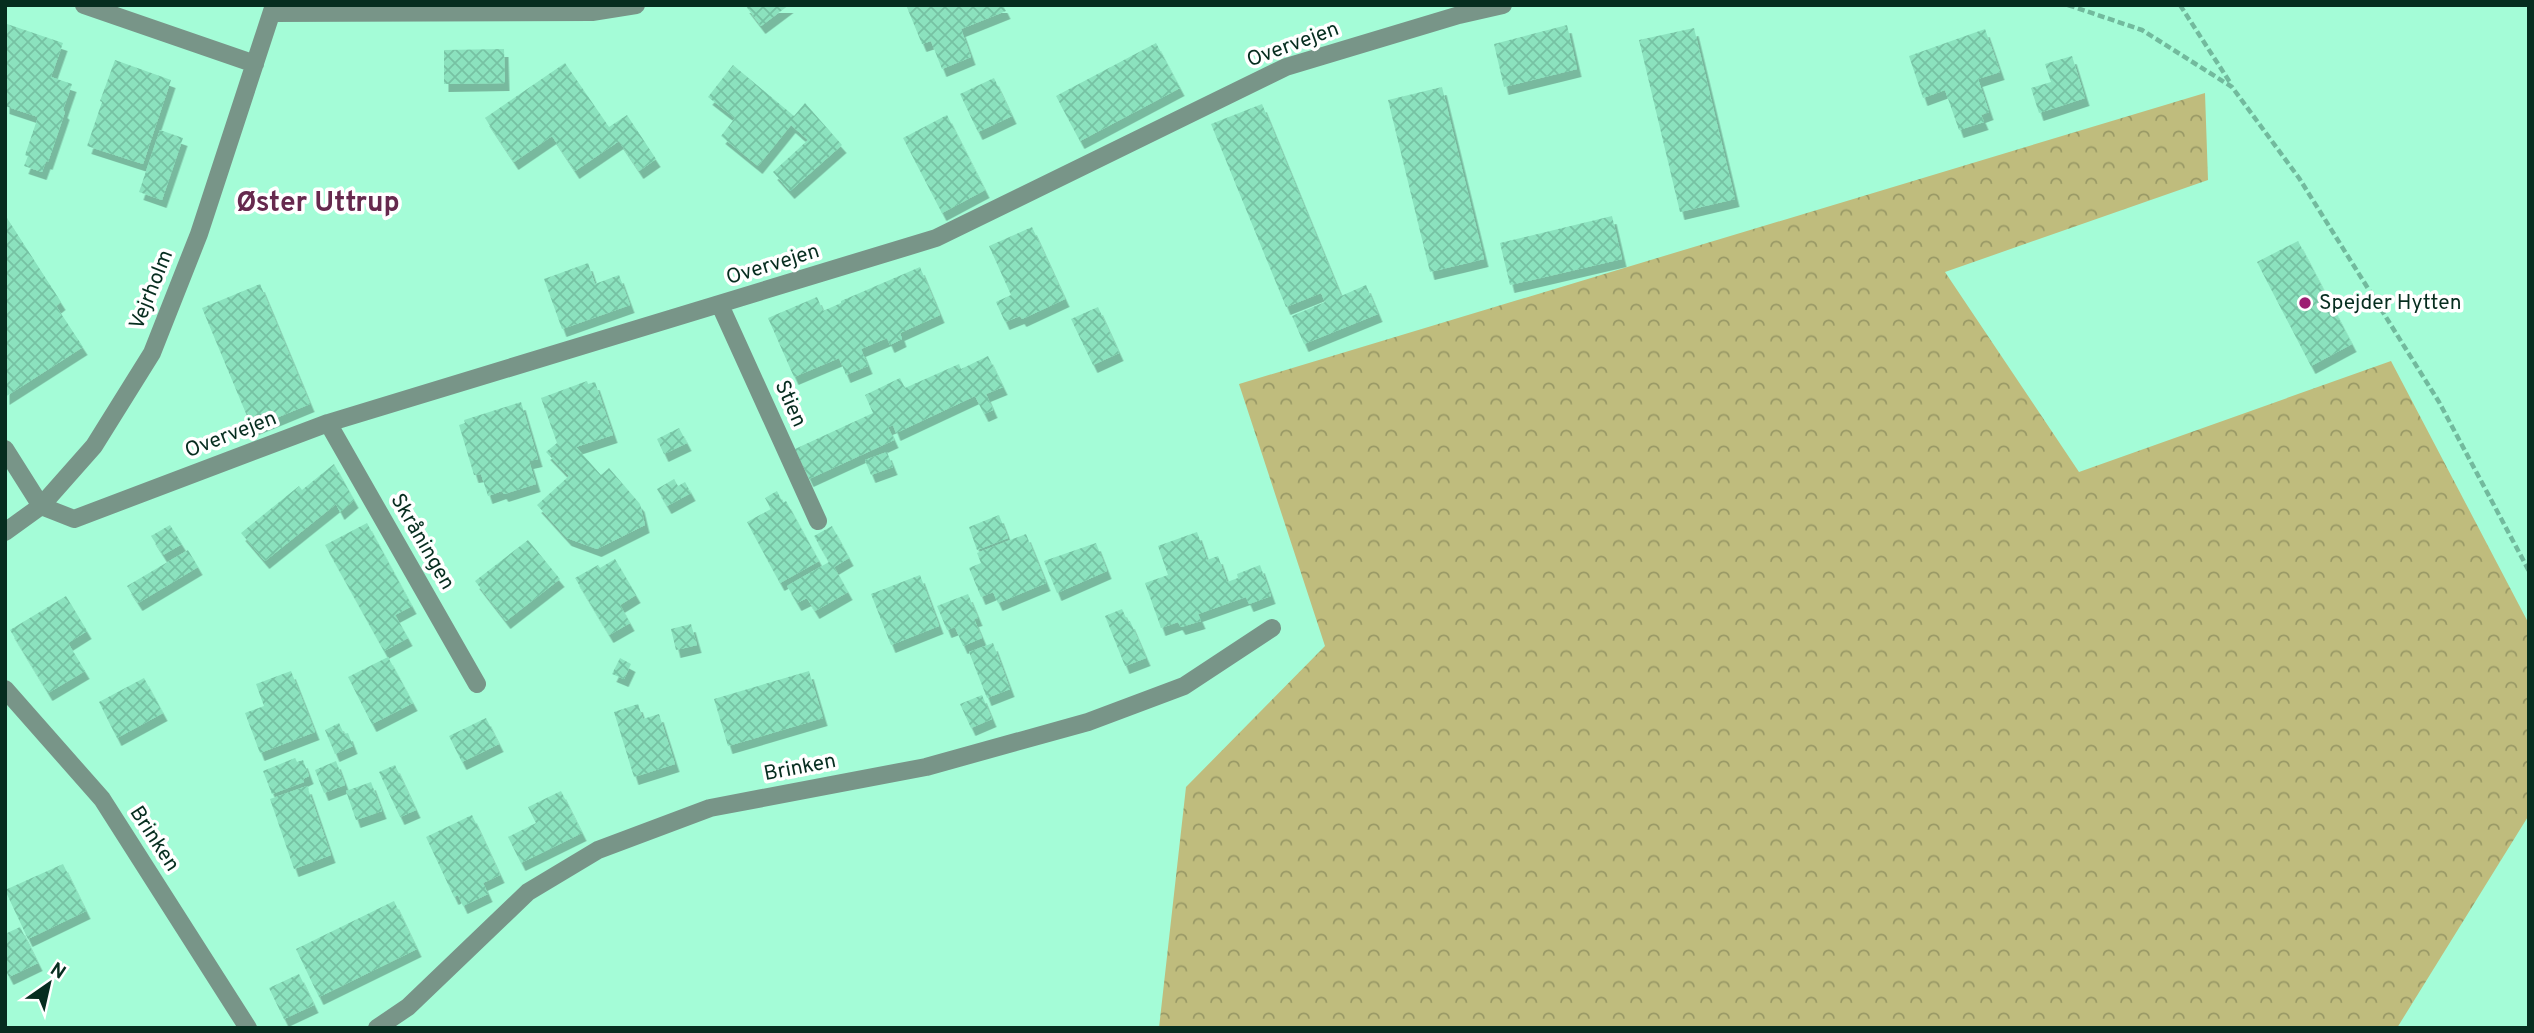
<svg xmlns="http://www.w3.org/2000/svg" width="2534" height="1033" viewBox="0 0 2534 1033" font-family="Overpass,sans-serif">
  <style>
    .forest { fill: url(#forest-crowns) }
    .building { fill: url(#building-cross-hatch); filter: url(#shadow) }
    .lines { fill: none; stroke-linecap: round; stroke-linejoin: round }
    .path { stroke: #72ba9d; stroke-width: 4.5; stroke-dasharray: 7 3.5; stroke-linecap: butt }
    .minor { stroke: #789588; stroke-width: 18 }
    .poi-dot { fill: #9d1e72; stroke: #fff; stroke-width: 2.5 }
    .labels { text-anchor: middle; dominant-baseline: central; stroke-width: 7; stroke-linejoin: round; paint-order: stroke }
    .street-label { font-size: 21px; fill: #062d1f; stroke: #fff }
    .poi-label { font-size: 21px; fill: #062d1f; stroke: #fff; text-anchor: start }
    .district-label { font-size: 28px; font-weight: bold; fill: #66294e; stroke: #fff }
  </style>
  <defs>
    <pattern id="forest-crowns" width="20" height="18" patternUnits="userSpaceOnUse" patternTransform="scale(1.75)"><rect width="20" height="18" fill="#bfbc7d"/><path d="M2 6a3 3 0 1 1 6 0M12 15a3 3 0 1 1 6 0" fill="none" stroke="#996"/></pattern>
    <pattern id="building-cross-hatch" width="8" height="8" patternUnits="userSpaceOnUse" patternTransform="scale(1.75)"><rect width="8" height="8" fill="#8be2be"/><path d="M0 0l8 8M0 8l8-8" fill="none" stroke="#76c2a3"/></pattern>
    <filter id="shadow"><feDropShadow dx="4.5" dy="8" stdDeviation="0" flood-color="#0004"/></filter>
  </defs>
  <rect width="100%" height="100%" fill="#a4fcd7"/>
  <path class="forest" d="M 2205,93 L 2208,180 L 1945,272 L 2079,472 L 2391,361 L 2529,624 L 2529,815 L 2397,1028 L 1159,1028 L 1186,787 L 1325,646 L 1239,384 Z"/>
  <path class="building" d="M 745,5 L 789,5 L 761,26 Z
    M 906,5 L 1003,5 L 1006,11 L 961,29 L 971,57 L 942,69 L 931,41 L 922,44 Z
    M 7,24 L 63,43 L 51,77 L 72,84 L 63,110 L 65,112 L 48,162 L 46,161 L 42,172 L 24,166 L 28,156 L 25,155 L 38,117 L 5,106 Z
    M 1567,25 L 1577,69 L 1504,87 L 1494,44 Z
    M 1694,28 L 1735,199 L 1680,212 L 1639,40 Z
    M 1985,29 L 2000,72 L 1978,79 L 1989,112 L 1981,115 L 1984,122 L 1959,130 L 1945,90 L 1923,98 L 1909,56 Z
    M 1156,43 L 1180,88 L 1080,141 L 1056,96 Z
    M 504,49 L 505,83 L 444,84 L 444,50 Z
    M 2072,56 L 2085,98 L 2039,113 L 2031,88 L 2051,82 L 2045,64 Z
    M 115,60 L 171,80 L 143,164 L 87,146 L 102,102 L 100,101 Z
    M 565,63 L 609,127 L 627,115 L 656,159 L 639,171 L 619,141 L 575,171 L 552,136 L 514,162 L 485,118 Z
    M 733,65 L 794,116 L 805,103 L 842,145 L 790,191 L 773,172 L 808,140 L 791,125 L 758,166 L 721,136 L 735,118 L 708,97 Z
    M 994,78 L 1012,116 L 978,132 L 960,94 Z
    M 1442,87 L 1484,259 L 1430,272 L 1388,100 Z
    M 1262,104 L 1341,296 L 1366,285 L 1378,314 L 1304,344 L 1292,316 L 1325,302 L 1321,293 L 1286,307 L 1211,124 Z
    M 947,115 L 985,190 L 942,213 L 903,138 Z
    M 160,130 L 183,138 L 162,200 L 139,192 Z
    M 5,215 L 61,302 L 56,306 L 83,347 L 5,397 Z
    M 1612,216 L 1622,259 L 1510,285 L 1500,243 Z
    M 1032,227 L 1065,299 L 1022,319 L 1020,316 L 1005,322 L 996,302 L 1011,295 L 989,246 Z
    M 2298,241 L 2352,344 L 2311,366 L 2257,262 Z
    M 588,263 L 595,284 L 619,275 L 630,305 L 562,329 L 544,279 Z
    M 920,267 L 940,315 L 900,333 L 902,339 L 890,345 L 887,338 L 861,349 L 868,366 L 846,375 L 839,358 L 794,377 L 768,318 L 817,297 L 823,311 L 841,303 L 841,301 Z
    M 260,284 L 310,404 L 252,428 L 202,308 Z
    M 1098,307 L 1119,353 L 1093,365 L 1071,319 Z
    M 988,356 L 1003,387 L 986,394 L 993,410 L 984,414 L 975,396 L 896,433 L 893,425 L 888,427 L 894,440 L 809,479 L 795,449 L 873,413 L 865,395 L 900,378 L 905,388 L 959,364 L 961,369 Z
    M 587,381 L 588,384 L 595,382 L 613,435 L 576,447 L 601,475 L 609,468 L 640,504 L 645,525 L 597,549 L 567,538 L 537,505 L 569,476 L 546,452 L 557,443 L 541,398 Z
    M 521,402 L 538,459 L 529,461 L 536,484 L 504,494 L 502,491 L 488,496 L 481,474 L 474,475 L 459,425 L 465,423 L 464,420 Z
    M 679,428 L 687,443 L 664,454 L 657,439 Z
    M 887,452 L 893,467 L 871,475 L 865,460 Z
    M 334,464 L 354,500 L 340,512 L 336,504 L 265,561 L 241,533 L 299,486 L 302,490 Z
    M 674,479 L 678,486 L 685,482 L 691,493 L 667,506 L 657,489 Z
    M 777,491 L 783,503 L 786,501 L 819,561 L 780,583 L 747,522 L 771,509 L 765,498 Z
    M 999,515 L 1008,538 L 977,550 L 969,527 Z
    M 367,523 L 412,606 L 395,615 L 408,638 L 384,651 L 325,545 Z
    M 170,525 L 182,544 L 163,555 L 151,536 Z
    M 832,526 L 849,558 L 834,567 L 848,592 L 815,611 L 807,598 L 797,603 L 787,586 L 829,562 L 814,536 Z
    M 1197,532 L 1207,560 L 1218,556 L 1227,582 L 1238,578 L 1237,574 L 1260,565 L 1271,596 L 1249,604 L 1246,597 L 1198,614 L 1201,621 L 1181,627 L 1178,622 L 1161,628 L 1145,583 L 1168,575 L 1158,546 Z
    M 1026,534 L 1046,583 L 998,603 L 993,592 L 981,597 L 969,568 L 981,563 L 977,553 Z
    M 528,540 L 560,579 L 506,621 L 475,581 Z
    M 1096,543 L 1107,571 L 1057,593 L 1044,561 Z
    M 188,550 L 198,567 L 138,603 L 127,586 Z
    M 615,559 L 636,595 L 620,605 L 630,623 L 609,635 L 575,578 L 598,565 L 600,568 Z
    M 920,575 L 939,626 L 891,645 L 871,594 Z
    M 968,594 L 978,618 L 974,619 L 982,638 L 963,646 L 955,627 L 947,630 L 937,606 Z
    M 66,596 L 87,631 L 68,643 L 85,671 L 48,693 L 10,630 Z
    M 1122,609 L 1128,622 L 1130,621 L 1146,658 L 1125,666 L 1105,616 Z
    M 691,624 L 697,645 L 676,650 L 671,629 Z
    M 993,643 L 1010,689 L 987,698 L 969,652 Z
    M 388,657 L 413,703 L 372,724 L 348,677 Z
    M 620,658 L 631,664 L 624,679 L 612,674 Z
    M 291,671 L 315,732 L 260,753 L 245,713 L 264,706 L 256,684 Z
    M 809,671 L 823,718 L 728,746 L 714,699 Z
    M 144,678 L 163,713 L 117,738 L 99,702 Z
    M 982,695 L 992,719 L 971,728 L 960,704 Z
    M 638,704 L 643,719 L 659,714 L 675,764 L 634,777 L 614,712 Z
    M 486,718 L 499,744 L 462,762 L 449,736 Z
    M 339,723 L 344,734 L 348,733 L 353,746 L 335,754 L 325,730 Z
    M 295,758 L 297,762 L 303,760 L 309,776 L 303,779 L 304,782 L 272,794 L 263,771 Z
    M 336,761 L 345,785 L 324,793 L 315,770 Z
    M 395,765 L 416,810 L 400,817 L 379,772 Z
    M 371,782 L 382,811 L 356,820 L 346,791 Z
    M 307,786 L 331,855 L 294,869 L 270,799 Z
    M 561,791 L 582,833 L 521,863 L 508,837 L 536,823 L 528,807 Z
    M 472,815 L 500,875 L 483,883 L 488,894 L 463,906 L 458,895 L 454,897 L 426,837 Z
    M 63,864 L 86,911 L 28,939 L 5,890 Z
    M 394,901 L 417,949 L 319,997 L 296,949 Z
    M 20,927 L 38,963 L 9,977 L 5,969 L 5,934 Z
    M 299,974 L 314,1005 L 284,1019 L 269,988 Z"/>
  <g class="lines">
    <path class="path" d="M 2068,5 L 2142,30 L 2232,87 L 2299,178 L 2439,402 L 2529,571
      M 2180,5 L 2231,84"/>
    <path class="minor" d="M 84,5 L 255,64
      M 272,13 L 592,12 L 636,5
      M 720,305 L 818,521
      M 328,423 L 477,684
      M 5,449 L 41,506 L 74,519 L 328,423 L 936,238 L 1286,67 L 1459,15 L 1503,5
      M 5,532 L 41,506 L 94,446 L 152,353 L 199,234 L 274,5
      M 5,689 L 102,799 L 248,1028
      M 377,1028 L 408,1007 L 528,892 L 598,850 L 710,808 L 926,767 L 1088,722 L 1184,686 L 1272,628"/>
  </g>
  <circle class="poi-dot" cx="2305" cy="303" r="7"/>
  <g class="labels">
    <g class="street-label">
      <text transform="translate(1293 45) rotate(-20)">Overvejen</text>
      <text transform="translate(773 265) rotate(-17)">Overvejen</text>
      <text transform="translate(152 290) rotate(-68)">Vejrholm</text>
      <text transform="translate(790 404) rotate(66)">Stien</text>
      <text transform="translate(231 435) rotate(-21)">Overvejen</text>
      <text transform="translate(422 542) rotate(60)">Skråningen</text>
      <text transform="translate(800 768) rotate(-11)">Brinken</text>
      <text transform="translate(154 839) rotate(57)">Brinken</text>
    </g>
    <g class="poi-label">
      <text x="2319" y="303">Spejder Hytten</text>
    </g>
    <g class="district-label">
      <text x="318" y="204">Øster Uttrup</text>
    </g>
  </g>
  <rect width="2534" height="1033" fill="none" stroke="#062d1f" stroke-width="14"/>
  <g transform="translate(49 984) rotate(34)" stroke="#ffffff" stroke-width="5" paint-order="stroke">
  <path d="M0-5L12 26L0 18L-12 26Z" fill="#062d1f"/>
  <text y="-10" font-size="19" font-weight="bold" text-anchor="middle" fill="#062d1f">N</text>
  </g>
</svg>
